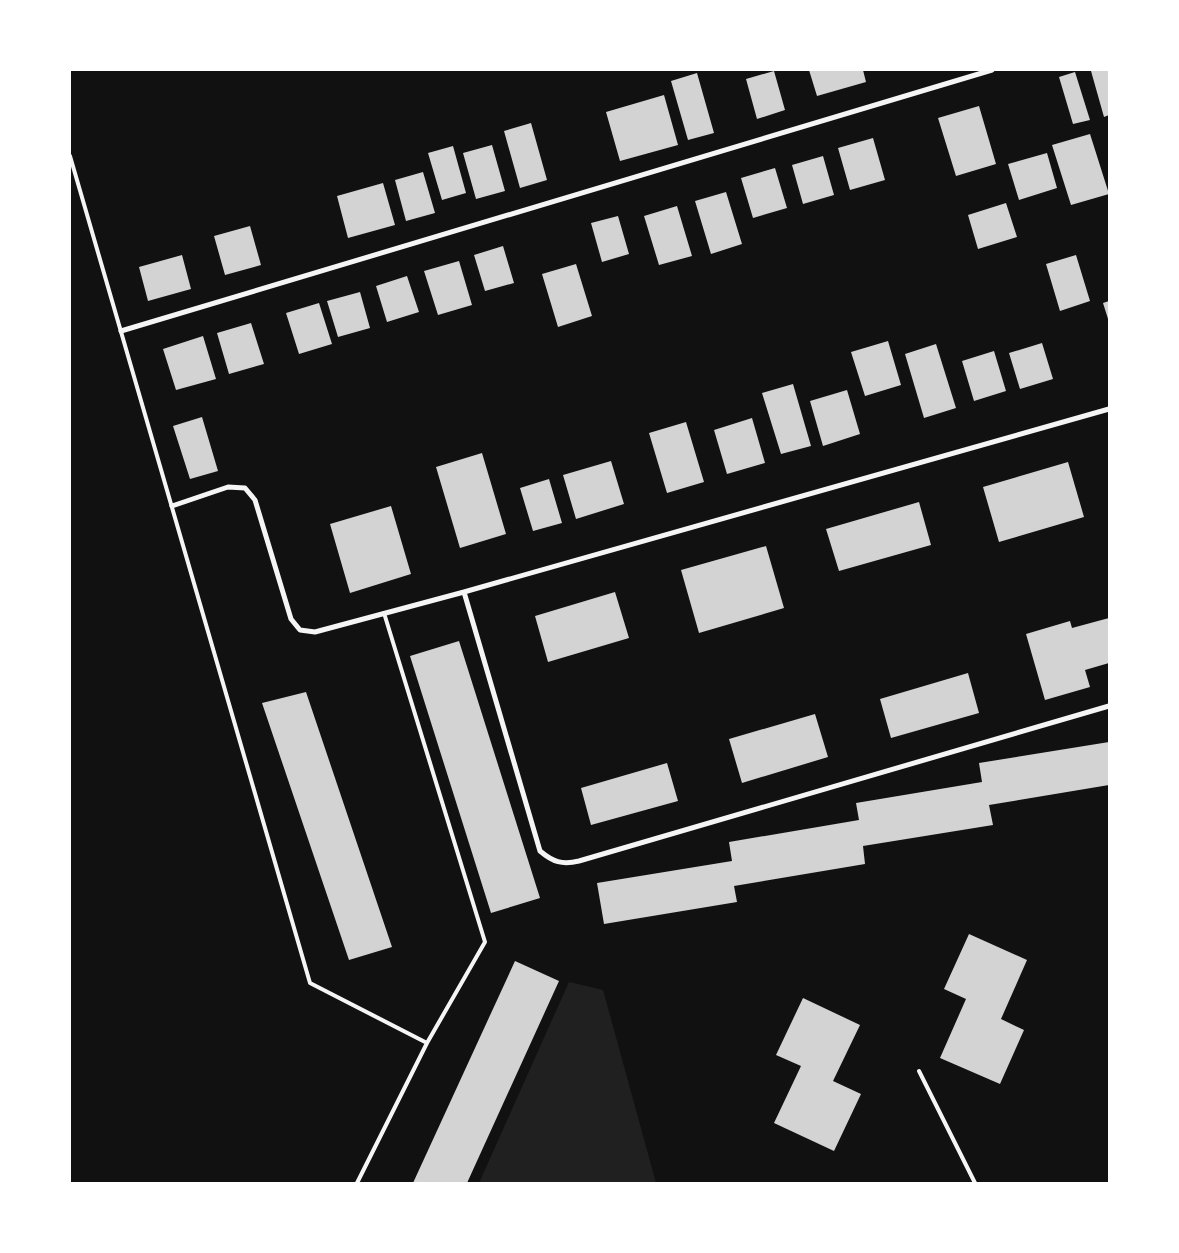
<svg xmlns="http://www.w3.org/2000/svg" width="1179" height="1253" viewBox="0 0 1179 1253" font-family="'PT Sans',sans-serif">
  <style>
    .green { fill: #202020 }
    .building { fill: #d3d3d3 }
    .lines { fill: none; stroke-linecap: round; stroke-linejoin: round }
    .service { stroke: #f5f5f5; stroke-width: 4 }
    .minor { stroke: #f5f5f5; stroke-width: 5 }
  </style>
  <rect width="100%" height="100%" fill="#111"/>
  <path class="green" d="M 569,982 L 603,990 L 656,1183 L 479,1183 Z"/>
  <path class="building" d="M 809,70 L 863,70 L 866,82 L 817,96 Z
    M 1095,70 L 1109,70 L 1109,115 L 1104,117 L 1091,71 Z
    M 774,71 L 785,110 L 757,119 L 746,79 Z
    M 1075,72 L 1090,120 L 1073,124 L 1059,77 Z
    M 697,73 L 714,133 L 688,140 L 671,81 Z
    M 664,95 L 678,145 L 620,161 L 606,112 Z
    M 979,106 L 996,164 L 956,176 L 938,118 Z
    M 531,123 L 547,180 L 520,188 L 504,131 Z
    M 1090,134 L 1109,194 L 1071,205 L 1052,145 Z
    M 873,138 L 885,180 L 850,190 L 838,148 Z
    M 492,145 L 505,191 L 476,199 L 463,153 Z
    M 453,146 L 466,193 L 442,200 L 428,153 Z
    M 1047,153 L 1057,188 L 1019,200 L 1008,164 Z
    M 823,156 L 834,195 L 803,204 L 792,165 Z
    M 775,168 L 787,208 L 753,218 L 741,178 Z
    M 423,172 L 435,213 L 406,221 L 395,180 Z
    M 383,183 L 395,225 L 348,238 L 337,196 Z
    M 726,192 L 742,244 L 711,254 L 695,201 Z
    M 1006,203 L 1017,237 L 978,249 L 968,215 Z
    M 677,206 L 692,256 L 659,265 L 644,216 Z
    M 618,216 L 629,254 L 602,262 L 591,223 Z
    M 250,226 L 261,265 L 225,275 L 214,236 Z
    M 503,246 L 514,283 L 485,291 L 474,255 Z
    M 182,255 L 191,289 L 148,301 L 139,267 Z
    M 1076,255 L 1090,301 L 1060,311 L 1046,264 Z
    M 459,261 L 472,305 L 438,315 L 424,271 Z
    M 576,264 L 592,316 L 558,327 L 542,274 Z
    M 407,276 L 419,312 L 387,322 L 376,286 Z
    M 360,292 L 370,328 L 338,337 L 327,301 Z
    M 1109,301 L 1109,322 L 1103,303 Z
    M 319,303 L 332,344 L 299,354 L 286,313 Z
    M 251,323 L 264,364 L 229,374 L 217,333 Z
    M 203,336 L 216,379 L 176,390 L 163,349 Z
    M 888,341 L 901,385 L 865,396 L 851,352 Z
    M 1042,343 L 1053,379 L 1020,389 L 1009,353 Z
    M 936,344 L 956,408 L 924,418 L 905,354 Z
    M 994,351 L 1006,391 L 974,401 L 962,361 Z
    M 793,384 L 811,446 L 781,454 L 762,393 Z
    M 847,390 L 860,434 L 823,446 L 810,401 Z
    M 202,417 L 218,471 L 190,479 L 173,426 Z
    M 752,418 L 765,463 L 727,474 L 714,430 Z
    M 686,422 L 704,482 L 667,493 L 649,433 Z
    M 482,453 L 506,534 L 460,548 L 436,467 Z
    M 611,461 L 624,504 L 576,519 L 563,475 Z
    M 1068,462 L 1084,517 L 999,542 L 983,487 Z
    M 549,479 L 562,523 L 533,531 L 520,488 Z
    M 919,502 L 931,545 L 839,571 L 826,529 Z
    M 391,506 L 411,574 L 350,593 L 330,524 Z
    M 766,546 L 784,608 L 699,633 L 681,570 Z
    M 615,592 L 629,638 L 548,662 L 535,616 Z
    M 1109,618 L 1109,663 L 1085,670 L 1090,687 L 1045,700 L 1026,634 L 1070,621 L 1072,628 Z
    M 459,641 L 540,898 L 491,913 L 410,656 Z
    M 968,673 L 979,713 L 891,738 L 880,699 Z
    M 306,692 L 392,947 L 349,960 L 262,703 Z
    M 815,714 L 828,757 L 742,783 L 729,739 Z
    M 1109,742 L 1109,785 L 989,805 L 993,825 L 863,846 L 865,864 L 734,886 L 737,902 L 604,924 L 597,883 L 732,861 L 729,842 L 859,820 L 856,803 L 982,782 L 979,763 Z
    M 667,763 L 678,801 L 591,825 L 581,788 Z
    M 969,934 L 1027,960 L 1001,1019 L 1024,1030 L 1000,1084 L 940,1058 L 966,999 L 944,989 Z
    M 515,961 L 559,981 L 467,1183 L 413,1183 Z
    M 803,998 L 860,1025 L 833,1081 L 861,1094 L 834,1151 L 774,1123 L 801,1066 L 776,1055 Z"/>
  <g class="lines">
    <path class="service" d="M 70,156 L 310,983 L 427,1043
      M 919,1071 L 975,1183
      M 357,1183 L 427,1043 L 485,942 L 384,613"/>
    <path class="minor" d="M 121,331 L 992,70
      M 172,506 L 228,487 L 245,488 L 255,500 L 291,619 L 300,630 L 315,632 L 464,592 L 1109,409
      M 464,592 L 540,851 C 553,862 562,865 579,861 L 1109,706"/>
  </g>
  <rect width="1179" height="1253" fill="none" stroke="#ffffff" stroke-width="142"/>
</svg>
